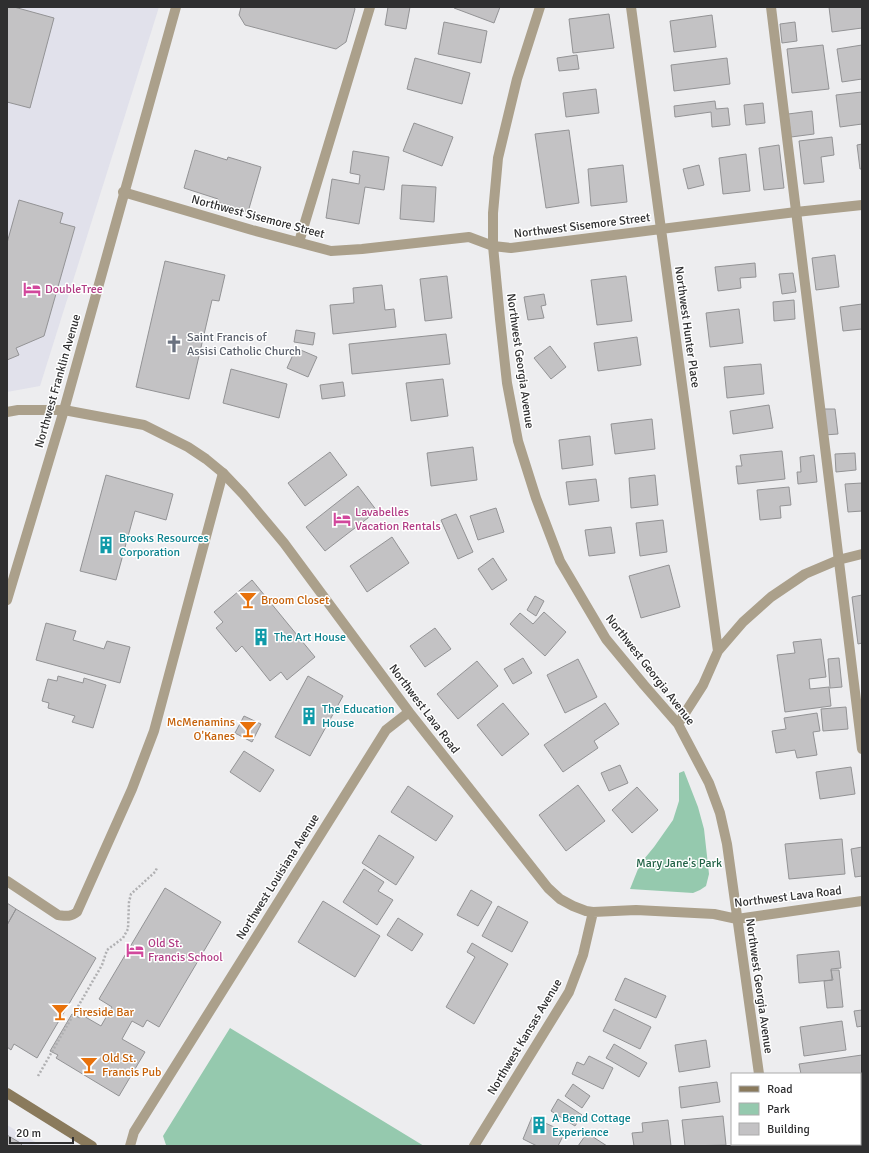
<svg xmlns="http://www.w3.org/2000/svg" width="869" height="1153" viewBox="0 0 869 1153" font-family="Signika,sans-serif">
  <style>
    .built { fill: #e1e1eb }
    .green { fill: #95c9ae }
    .building { fill: #c3c2c4; stroke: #939395 }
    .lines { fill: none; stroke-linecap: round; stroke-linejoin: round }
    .path { stroke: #b0b0b2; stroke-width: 2.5; stroke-dasharray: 2 2; stroke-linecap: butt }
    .service { stroke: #aba08b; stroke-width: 10 }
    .minor { stroke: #aba08b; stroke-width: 10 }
    .tertiary { stroke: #aba08b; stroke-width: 10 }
    .secondary { stroke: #8a7a5c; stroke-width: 10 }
    .labels { text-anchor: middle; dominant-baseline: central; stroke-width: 3; stroke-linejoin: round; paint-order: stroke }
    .street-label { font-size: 12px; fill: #2f2f30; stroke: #fff }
    .hotel-label { font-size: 12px; fill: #b23c85; stroke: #fff; text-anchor: start }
    .worship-label { font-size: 12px; fill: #5b616d; stroke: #fff; text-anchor: start }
    .culture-label { font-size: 12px; fill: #0d838f; stroke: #fff; text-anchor: start }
    .food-label { font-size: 12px; fill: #c56008; stroke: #fff; text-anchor: start }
    .park-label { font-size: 12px; fill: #236347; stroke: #fff }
  </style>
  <rect width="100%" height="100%" fill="#ededef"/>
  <path class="built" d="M 7,7 L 159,7 L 40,386 L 7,392 Z
    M 7,1125 L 42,1146 L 7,1146 Z"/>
  <path class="green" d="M 684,771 L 698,807 L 704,829 L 709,874 L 706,886 L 700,890 L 693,893 L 630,889 L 640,864 L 654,847 L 673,820 L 679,801 L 679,773 Z
    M 230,1028 L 424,1146 L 168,1146 L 166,1145 L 163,1136 Z"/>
  <path class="building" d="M 7,7 L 14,7 L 54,18 L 30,108 L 7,102 Z
    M 241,7 L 354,7 L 355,9 L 346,42 L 336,49 L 245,25 L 239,15 Z
    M 388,7 L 410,7 L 406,29 L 385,25 Z
    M 454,7 L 500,7 L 494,23 L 454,8 Z
    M 829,7 L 862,7 L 862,28 L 832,32 Z
    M 609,14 L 614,48 L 573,53 L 569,19 Z
    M 712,15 L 716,47 L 674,52 L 670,21 Z
    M 444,22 L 487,31 L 481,63 L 438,54 Z
    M 795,22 L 797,41 L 782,43 L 780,24 Z
    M 823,45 L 829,89 L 792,93 L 787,49 Z
    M 862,45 L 862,79 L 842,82 L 837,49 Z
    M 577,55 L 579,69 L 559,71 L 557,58 Z
    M 415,58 L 470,73 L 462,104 L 407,89 Z
    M 727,58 L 730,84 L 674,91 L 671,65 Z
    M 596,89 L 599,113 L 566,117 L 563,93 Z
    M 862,92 L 862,124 L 840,127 L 836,95 Z
    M 715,101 L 716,109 L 728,108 L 730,125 L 712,127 L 711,112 L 675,117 L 674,106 Z
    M 763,103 L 765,123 L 746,125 L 744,105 Z
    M 812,111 L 814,134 L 791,137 L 788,114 Z
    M 414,123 L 453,137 L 442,166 L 403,151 Z
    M 569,130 L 579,203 L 546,208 L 535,134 Z
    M 832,137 L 834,155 L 821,157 L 824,182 L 804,184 L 799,141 Z
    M 862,144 L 862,169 L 860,169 L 857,145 Z
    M 779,145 L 784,188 L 764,190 L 759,148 Z
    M 195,150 L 227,160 L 228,157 L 261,167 L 248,212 L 217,202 L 218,199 L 184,188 Z
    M 353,151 L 389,157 L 384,190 L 365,187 L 359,224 L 326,218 L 332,179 L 359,184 L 360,175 L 350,173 Z
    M 746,154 L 750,191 L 723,194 L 719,158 Z
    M 623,165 L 627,202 L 591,206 L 588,169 Z
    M 699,165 L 704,185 L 688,189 L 683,169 Z
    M 402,185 L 436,187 L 434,222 L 400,219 Z
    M 19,200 L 63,213 L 60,223 L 75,227 L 44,336 L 16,348 L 19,355 L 7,360 L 7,243 Z
    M 835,255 L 839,287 L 816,290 L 812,258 Z
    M 165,261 L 225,275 L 219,301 L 212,300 L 189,399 L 136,387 Z
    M 755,263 L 756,277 L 740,278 L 741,288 L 718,291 L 715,267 Z
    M 793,273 L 796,292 L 782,294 L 779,274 Z
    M 447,276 L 452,318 L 425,321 L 420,279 Z
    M 626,276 L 632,321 L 597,325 L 591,280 Z
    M 382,285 L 385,310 L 394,309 L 396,327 L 333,334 L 330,305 L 354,303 L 353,288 Z
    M 544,294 L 546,305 L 541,306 L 544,318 L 528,320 L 524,297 Z
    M 794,300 L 795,319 L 774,321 L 773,302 Z
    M 862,304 L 862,329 L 843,331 L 840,307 Z
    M 739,309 L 743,343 L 710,347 L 706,313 Z
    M 296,330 L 315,333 L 313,345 L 294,342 Z
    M 446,334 L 450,364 L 352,374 L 349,344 Z
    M 637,337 L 641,365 L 598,371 L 594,343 Z
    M 550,346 L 566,367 L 551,379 L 534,358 Z
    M 296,348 L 317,357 L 308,377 L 287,368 Z
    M 761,364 L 764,394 L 727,398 L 724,367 Z
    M 231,369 L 287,384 L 279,418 L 223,403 Z
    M 443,379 L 448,416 L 411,421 L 406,383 Z
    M 343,382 L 345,396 L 322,399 L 320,385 Z
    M 769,405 L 773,428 L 733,434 L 730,411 Z
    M 822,409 L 835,409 L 838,434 L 824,435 Z
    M 652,419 L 655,449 L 615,454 L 611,424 Z
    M 590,436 L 593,465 L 562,469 L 559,440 Z
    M 473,447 L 477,480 L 431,486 L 427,453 Z
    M 782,451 L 785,479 L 738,484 L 736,466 L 742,466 L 740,455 Z
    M 330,452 L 347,475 L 305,506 L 288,483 Z
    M 855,453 L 856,470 L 836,472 L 835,454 Z
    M 814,455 L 817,482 L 798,484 L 797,472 L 801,472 L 800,457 Z
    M 106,475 L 173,494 L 166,520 L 135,511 L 116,580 L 80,571 Z
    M 655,475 L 658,505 L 631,508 L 629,478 Z
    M 596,479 L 599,501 L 569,505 L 566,482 Z
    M 862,483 L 862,511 L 848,512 L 845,484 Z
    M 358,486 L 377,511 L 325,551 L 306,527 Z
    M 789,487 L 791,505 L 780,506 L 781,518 L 760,520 L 757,490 Z
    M 496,508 L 504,532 L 478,540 L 470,516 Z
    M 456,514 L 473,552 L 458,559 L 441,520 Z
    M 663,520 L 667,552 L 640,556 L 636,523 Z
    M 611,527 L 615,553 L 589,556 L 585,530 Z
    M 392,537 L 409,563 L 367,592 L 350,566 Z
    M 493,558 L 507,580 L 492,590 L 478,569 Z
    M 669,565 L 680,607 L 641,618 L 629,576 Z
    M 252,580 L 315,657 L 287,680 L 281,672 L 270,681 L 242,646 L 236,652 L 216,628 L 223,622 L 214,612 Z
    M 862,595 L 862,643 L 858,644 L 852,597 Z
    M 535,596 L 544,601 L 536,616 L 527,610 Z
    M 544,612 L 566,632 L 545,656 L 510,624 L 520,613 L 533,624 Z
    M 46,623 L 76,631 L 73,640 L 104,649 L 107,641 L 130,647 L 120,683 L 36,660 Z
    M 435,628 L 451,649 L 425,667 L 410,646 Z
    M 821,639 L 826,677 L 809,679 L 810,689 L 829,687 L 831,706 L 785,712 L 777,655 L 795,653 L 793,642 Z
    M 523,658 L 532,673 L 513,684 L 504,669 Z
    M 839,658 L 842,687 L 830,688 L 828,659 Z
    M 578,659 L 597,697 L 565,713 L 547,675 Z
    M 477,661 L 498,686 L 458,719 L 437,694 Z
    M 58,676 L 83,683 L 84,678 L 106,685 L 93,728 L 72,722 L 75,716 L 48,708 L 49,703 L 42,701 L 48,679 L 57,681 Z
    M 308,676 L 343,696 L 310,756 L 275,737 Z
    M 503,703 L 529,734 L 502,756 L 477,725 Z
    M 605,703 L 619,724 L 594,741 L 598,748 L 563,772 L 544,745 Z
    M 846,707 L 848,729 L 823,731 L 821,709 Z
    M 817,713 L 820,731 L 813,732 L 817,755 L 797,758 L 795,750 L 776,753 L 772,731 L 786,729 L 784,718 Z
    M 244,716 L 261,724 L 252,742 L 235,733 Z
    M 244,751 L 274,770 L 260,792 L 230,772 Z
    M 620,765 L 628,783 L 609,791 L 601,773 Z
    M 851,767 L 855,794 L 820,799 L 816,772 Z
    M 578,785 L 605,821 L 566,851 L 539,815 Z
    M 408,786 L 453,816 L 436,841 L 391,812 Z
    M 637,787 L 658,810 L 632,833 L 612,810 Z
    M 379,835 L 414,857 L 396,885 L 362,863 Z
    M 842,839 L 845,874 L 789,879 L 785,844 Z
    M 862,847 L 862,876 L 855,877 L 851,849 Z
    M 364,869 L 384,882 L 378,891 L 393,900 L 377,925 L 343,902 Z
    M 165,888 L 221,922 L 159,1027 L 147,1020 L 143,1027 L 132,1021 L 122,1039 L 145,1052 L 119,1096 L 56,1058 L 58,1055 L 50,1051 L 72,1014 L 80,1018 L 82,1015 L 101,1026 L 112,1007 L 99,999 Z
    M 471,890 L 492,902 L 478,926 L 457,915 Z
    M 323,901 L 380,936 L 355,977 L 298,942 Z
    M 7,903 L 16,909 L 7,925 Z
    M 498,906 L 528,922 L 512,952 L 482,936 Z
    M 16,909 L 96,958 L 37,1058 L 14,1044 L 11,1050 L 7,1047 L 7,925 Z
    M 398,918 L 423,934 L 412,951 L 387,935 Z
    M 472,943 L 508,964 L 474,1024 L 446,1007 L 475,957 L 467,952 Z
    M 839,951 L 841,968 L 831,969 L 832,980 L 799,983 L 797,955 Z
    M 831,970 L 839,970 L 843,1007 L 827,1008 L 824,981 L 833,980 Z
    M 625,978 L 666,996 L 656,1018 L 615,1000 Z
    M 614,1009 L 651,1027 L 640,1049 L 603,1031 Z
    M 862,1010 L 862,1026 L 857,1027 L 854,1011 Z
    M 842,1021 L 846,1050 L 804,1056 L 800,1027 Z
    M 706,1040 L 710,1067 L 679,1072 L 675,1045 Z
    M 614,1044 L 647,1063 L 639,1077 L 606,1058 Z
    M 862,1055 L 862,1084 L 860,1084 L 860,1074 L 801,1074 L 799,1064 Z
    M 589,1056 L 613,1068 L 603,1089 L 572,1074 L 577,1062 L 584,1065 Z
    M 717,1082 L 720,1102 L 681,1108 L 679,1087 Z
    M 573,1084 L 590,1096 L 582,1108 L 565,1096 Z
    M 558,1099 L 582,1115 L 575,1126 L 551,1111 Z
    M 723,1116 L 726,1145 L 685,1146 L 682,1120 Z
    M 532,1117 L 565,1132 L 558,1146 L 537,1146 L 523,1139 Z
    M 668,1120 L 671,1146 L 634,1146 L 632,1133 L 643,1132 L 642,1123 Z
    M 860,1132 L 862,1132 L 862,1146 L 802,1146 L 802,1144 L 860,1144 Z
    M 587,1133 L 607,1146 L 578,1146 Z
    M 7,1135 L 22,1144 L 20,1146 L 7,1146 Z"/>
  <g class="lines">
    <path class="path" d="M 38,1076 L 102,965 L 107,950 L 123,938 L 128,929 L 129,902 L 131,894 L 155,872 L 157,868"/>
    <path class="service" d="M 771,7 L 862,749
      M 299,242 L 370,7
      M 7,881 L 58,915 C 66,916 71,917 77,912 L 132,789 L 154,731 L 223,473"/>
    <path class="minor" d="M 540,7 L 517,79 L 498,158 L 493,213 L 493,246 L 500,319 L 507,383 L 518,441 L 536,498 L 560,561 L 606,639 L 644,685 L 678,724 L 709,783 L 720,813 L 727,844 L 759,1074
      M 631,7 L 718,651
      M 123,192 L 252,230 L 331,251 L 362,249 L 469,237 L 493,246 L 511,248 L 796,212 L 862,205
      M 7,412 L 18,410 L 64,410 L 144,425 L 188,447 L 206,459 L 223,473 L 243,494 L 284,543 L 409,712 L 548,888 L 560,899 L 573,906 L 586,911 L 593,912 L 636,910 L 714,914 L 737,919 L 862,901
      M 678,724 L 703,685 L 718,651 L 743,622 L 771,597 L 805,574 L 838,560 L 862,554
      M 769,1144 L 769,1146
      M 130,1146 L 134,1132 L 386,730 L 409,712
      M 474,1146 L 569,992 L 583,955 L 593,912"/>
    <path class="tertiary" d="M 7,600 L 64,410 L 176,7"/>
    <path class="secondary" d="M 7,1093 L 92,1146"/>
  </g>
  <defs>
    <g id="hotel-bare" transform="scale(1.38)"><path d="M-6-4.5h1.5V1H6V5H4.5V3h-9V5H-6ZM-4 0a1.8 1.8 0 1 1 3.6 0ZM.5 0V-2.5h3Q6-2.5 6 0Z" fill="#d1479c" stroke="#fff" stroke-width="2.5" paint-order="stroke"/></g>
    <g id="church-bare" transform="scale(1.38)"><path d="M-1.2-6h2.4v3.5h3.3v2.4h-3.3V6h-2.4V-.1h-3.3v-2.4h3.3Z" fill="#6b7280" stroke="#fff" stroke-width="2.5" paint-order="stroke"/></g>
    <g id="building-bare" transform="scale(1.38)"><path d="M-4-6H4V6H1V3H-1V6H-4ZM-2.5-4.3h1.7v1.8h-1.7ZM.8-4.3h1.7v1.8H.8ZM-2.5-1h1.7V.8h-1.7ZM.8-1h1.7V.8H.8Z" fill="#0f9aa8" stroke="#fff" stroke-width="2.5" paint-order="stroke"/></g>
    <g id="bar-bare" transform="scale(1.38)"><path d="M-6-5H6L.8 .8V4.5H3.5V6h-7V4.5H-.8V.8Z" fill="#e8710a" stroke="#fff" stroke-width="2.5" paint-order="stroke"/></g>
  </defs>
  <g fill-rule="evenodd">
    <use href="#hotel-bare" x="32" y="289"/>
    <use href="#church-bare" x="174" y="344"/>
    <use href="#hotel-bare" x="342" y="519"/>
    <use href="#building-bare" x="106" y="545"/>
    <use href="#bar-bare" x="248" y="600"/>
    <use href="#building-bare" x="261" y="637"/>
    <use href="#building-bare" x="309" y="716"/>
    <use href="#bar-bare" x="248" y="729"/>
    <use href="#hotel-bare" x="135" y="950"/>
    <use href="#bar-bare" x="60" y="1012"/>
    <use href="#bar-bare" x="89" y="1065"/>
    <use href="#building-bare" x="539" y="1125"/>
  </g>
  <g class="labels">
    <g class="street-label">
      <text transform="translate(258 217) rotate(15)">Northwest Sisemore Street</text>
      <text transform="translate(582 226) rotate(-7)">Northwest Sisemore Street</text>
      <text transform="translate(687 327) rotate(82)">Northwest Hunter Place</text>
      <text transform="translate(520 361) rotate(82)">Northwest Georgia Avenue</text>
      <text transform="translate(58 381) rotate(-74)">Northwest Franklin Avenue</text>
      <text transform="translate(650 670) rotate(52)">Northwest Georgia Avenue</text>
      <text transform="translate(424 709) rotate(53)">Northwest Lava Road</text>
      <text transform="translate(278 877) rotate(-58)">Northwest Louisiana Avenue</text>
      <text transform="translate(788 897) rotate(-7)">Northwest Lava Road</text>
      <text transform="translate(759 986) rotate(82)">Northwest Georgia Avenue</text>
      <text transform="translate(525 1037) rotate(-59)">Northwest Kansas Avenue</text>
    </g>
    <g class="hotel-label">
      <text x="45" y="289">DoubleTree</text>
      <text x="355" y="512">Lavabelles<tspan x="355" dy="14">Vacation Rentals</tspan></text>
      <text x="148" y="943">Old St.<tspan x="148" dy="14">Francis School</tspan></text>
    </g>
    <g class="worship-label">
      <text x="187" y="337">Saint Francis of<tspan x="187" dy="14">Assisi Catholic Church</tspan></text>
    </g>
    <g class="culture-label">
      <text x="119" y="538">Brooks Resources<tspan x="119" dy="14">Corporation</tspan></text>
      <text x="274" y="637">The Art House</text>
      <text x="322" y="709">The Education<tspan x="322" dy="14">House</tspan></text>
      <text x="552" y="1118">A Bend Cottage<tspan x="552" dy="14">Experience</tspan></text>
    </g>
    <g class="food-label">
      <text x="261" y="600">Broom Closet</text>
      <text x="235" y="722" text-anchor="end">McMenamins<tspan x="235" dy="14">O'Kanes</tspan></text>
      <text x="73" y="1012">Fireside Bar</text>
      <text x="102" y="1058">Old St.<tspan x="102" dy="14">Francis Pub</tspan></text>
    </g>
    <g class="park-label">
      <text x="679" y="863">Mary Jane's Park</text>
    </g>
  </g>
  <rect width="869" height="1153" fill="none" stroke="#2f2f30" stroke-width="16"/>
  <rect x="731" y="1073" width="130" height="72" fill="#ffffff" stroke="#acacac"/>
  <rect x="739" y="1086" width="20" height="6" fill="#8a7a5c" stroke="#acacac"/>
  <text x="767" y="1093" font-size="12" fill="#2f2f30">Road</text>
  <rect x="739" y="1103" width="20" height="12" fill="#95c9ae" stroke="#acacac"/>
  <text x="767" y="1113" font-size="12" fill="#2f2f30">Park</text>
  <rect x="739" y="1123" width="20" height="12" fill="#c3c2c4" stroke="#acacac"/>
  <text x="767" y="1133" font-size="12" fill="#2f2f30">Building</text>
  <path d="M10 1137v6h63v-6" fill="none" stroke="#2f2f30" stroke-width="2"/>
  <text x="16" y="1137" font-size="12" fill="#2f2f30" stroke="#ffffff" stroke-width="3" paint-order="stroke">20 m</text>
</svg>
